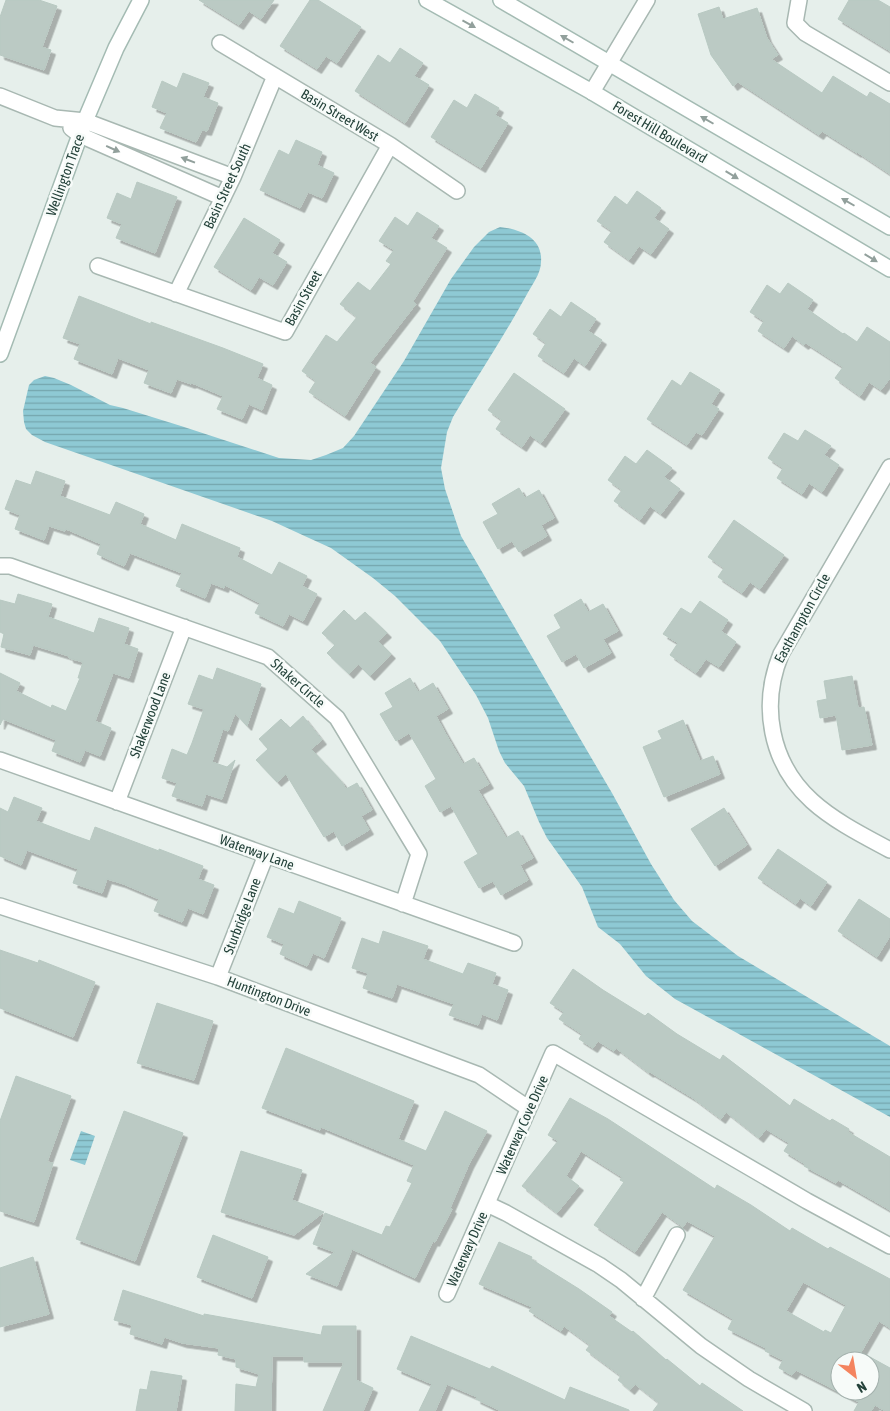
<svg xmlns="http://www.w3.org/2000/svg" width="890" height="1411" viewBox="0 0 890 1411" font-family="'Asap Condensed',sans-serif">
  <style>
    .water { fill: url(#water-rules) }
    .building { fill: #bbcac4; stroke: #b8c9c2; fill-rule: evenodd; filter: url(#shadow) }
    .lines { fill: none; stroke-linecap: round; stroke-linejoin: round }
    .street-casing { stroke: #a8b8b2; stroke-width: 18 }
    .secondary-casing { stroke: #a4bbb3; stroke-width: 18 }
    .street { stroke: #fff; stroke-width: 15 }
    .secondary { stroke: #fff; stroke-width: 15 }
    .oneway { fill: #92a09c }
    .labels { text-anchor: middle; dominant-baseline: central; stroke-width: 5; stroke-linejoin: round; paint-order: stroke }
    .street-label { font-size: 14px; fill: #24423a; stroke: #f7fbf9 }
  </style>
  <defs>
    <pattern id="water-rules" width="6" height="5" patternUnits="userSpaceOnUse" patternTransform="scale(1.25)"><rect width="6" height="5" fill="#8ec9d4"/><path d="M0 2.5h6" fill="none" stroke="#74a5ad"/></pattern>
    <filter id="shadow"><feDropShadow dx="4.5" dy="4.5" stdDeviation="0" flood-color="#0004"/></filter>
  </defs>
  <rect width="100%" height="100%" fill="#e6efeb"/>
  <path class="water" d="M 500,227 C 519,229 543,237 541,262 C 541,274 531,286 526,296 C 503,338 477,377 453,417 L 447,432 L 441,468 L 445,489 L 461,536 L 612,793 L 651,864 L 674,900 L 692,921 L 738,956 L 890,1046 L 890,1117 L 675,999 L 646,976 L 620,944 L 598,927 L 582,887 L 547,838 L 539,822 L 524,786 L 505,763 L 499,751 L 488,718 L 476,695 L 440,641 L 395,596 L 373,578 L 331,548 L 309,538 L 272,521 L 45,442 L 32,435 L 26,429 L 24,422 L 23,411 L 29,385 L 34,380 L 45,376 L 54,378 L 71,385 L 110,405 L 123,408 L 181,426 L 279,458 L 311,460 L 326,455 L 343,448 L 354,436 L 404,361 L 451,279 L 474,247 L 489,232 Z
    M 81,1131 L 95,1136 L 85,1165 L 70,1160 Z"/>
  <path class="building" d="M 6,0 L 39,0 L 57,6 L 42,47 L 51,50 L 44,70 L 0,55 L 0,17 Z
    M 199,0 L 274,0 L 261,19 L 249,11 L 239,25 Z
    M 310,0 L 318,0 L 361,27 L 337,63 L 326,56 L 317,69 L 280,46 Z
    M 849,0 L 878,0 L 890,7 L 890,51 L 838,19 Z
    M 719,7 L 723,19 L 757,8 L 767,38 L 778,55 L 771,59 L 822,93 L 833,76 L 867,97 L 870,92 L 890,104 L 890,174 L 857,152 L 857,153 L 822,131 L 819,135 L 738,82 L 733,86 L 711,55 L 698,14 Z
    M 400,48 L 423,63 L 414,76 L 429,85 L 405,123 L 355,91 L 378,55 L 390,63 Z
    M 183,73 L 209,83 L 203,97 L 218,103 L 207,131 L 202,130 L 196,142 L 160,128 L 167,113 L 152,107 L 162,81 L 177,88 Z
    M 475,94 L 499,108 L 495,115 L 508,123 L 481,168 L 431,137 L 454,100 L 467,108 Z
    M 296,140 L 322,152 L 317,165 L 334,173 L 322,198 L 308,192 L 300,208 L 260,190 L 279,150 L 289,155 Z
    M 137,182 L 177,197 L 155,253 L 116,238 L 122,224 L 107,218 L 117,193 L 131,199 Z
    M 637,191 L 661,208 L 654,218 L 669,229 L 651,254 L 639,246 L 629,260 L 604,242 L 612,231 L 597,221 L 615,196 L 627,205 Z
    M 417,212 L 439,226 L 431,238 L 447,248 L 413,301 L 416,304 L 370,363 L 376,367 L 345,416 L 309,392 L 316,381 L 302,371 L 326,335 L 337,342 L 357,317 L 340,304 L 358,282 L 370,291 L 391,264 L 386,261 L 394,250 L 379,241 L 395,217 L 408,226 Z
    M 244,218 L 280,240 L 272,253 L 287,262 L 273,285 L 259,277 L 251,290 L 214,267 Z
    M 788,283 L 813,300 L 807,309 L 843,334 L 844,333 L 857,342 L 867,327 L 890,342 L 890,378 L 881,390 L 869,382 L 860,396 L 835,378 L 843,367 L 806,343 L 804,345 L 792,336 L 784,348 L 758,331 L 764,321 L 750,312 L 767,285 L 780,294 Z
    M 79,296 L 151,324 L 151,322 L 223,348 L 263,364 L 257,378 L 272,385 L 262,410 L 249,404 L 242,419 L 217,409 L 223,396 L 192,383 L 191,384 L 177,379 L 171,393 L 144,383 L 149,370 L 118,358 L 112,374 L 74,359 L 80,344 L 63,338 Z
    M 571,302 L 596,319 L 588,331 L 602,340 L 585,366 L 574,358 L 564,373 L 538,356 L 546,343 L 533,334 L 550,309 L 561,317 Z
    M 690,372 L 720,390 L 711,404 L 719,409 L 702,435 L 696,432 L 687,445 L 647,419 L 672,380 L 681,386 Z
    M 514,373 L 565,409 L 541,443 L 530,435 L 522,447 L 496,429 L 502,420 L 488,410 Z
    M 805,430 L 831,446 L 824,455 L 839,465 L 822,492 L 809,483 L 802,494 L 777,478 L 783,468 L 768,458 L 784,433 L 798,441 Z
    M 647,450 L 672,468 L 664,477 L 680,489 L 661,514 L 650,506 L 640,520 L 614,501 L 622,490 L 608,480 L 625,456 L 636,464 Z
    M 36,471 L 65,481 L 60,496 L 110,515 L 116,502 L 144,514 L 140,524 L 176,540 L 182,524 L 240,548 L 237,557 L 272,575 L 279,562 L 307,576 L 302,586 L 317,594 L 303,621 L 289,614 L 283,626 L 255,613 L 260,603 L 225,585 L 224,588 L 211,583 L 205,598 L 176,586 L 182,573 L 130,553 L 124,566 L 97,554 L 101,544 L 66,529 L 65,531 L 49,526 L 44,540 L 15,529 L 20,515 L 5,509 L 16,480 L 31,485 Z
    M 519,488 L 525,498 L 539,490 L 554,518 L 541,525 L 547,536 L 519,552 L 512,541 L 498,549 L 483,522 L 498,514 L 492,504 Z
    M 734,520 L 784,555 L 760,589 L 750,582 L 742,593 L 718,577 L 724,568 L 708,557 Z
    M 18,594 L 52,604 L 48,617 L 94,633 L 99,618 L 129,628 L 124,644 L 138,649 L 129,678 L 113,673 L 95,721 L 111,728 L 100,756 L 85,750 L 80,762 L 52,751 L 56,740 L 3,719 L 0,725 L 0,673 L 20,683 L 16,691 L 51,708 L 52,705 L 66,711 L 80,678 L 78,678 L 83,662 L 69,658 L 69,656 L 33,645 L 30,655 L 1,647 L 4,634 L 0,632 L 0,600 L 15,604 Z
    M 581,599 L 588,612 L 603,604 L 618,631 L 603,639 L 611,653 L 584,668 L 576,654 L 562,662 L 547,636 L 561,628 L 554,615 Z
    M 700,601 L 728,620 L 721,631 L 736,642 L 719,667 L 706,659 L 696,673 L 670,655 L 678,643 L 663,634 L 681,608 L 691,614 Z
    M 344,610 L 355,621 L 365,612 L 387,633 L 378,641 L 391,654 L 370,676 L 358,664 L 349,674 L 327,653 L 335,645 L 322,633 Z
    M 217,668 L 261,684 L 247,726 L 235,713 L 228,731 L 223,729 L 212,762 L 227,767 L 235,760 L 222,799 L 206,794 L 202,806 L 172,796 L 177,783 L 162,778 L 172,749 L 187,755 L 192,743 L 204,709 L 188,704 L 199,675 L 213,680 Z
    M 852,676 L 858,708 L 864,707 L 872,745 L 842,750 L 836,715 L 820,718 L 817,701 L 827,699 L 824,681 Z
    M 410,678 L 418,692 L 433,683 L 448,709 L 436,716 L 444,731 L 463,764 L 474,758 L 489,784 L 478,790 L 506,838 L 518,831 L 533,858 L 520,865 L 528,880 L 501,895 L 493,881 L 479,888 L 464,862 L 478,854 L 451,806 L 440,812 L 425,786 L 436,779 L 421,753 L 409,733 L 396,741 L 380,714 L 393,707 L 385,693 Z
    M 303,716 L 322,740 L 311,749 L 341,781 L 346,789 L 357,783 L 372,810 L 361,816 L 369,830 L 342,846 L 334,831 L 324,837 L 286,774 L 277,782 L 256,760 L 268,749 L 259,739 L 281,719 L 290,728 Z
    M 683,720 L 700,761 L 713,756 L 720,774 L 664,797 L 643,747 L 662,739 L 658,731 Z
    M 14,797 L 42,808 L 36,821 L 73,835 L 90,841 L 95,827 L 159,851 L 159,849 L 203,866 L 198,879 L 214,885 L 203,914 L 188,908 L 182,922 L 154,911 L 159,899 L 121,883 L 107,879 L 102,893 L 73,883 L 78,869 L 27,850 L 21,865 L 0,856 L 0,808 L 8,812 Z
    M 724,808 L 747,845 L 715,866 L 691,829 Z
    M 778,849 L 827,882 L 811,906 L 800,898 L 796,904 L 758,878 Z
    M 859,899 L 890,919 L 890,936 L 877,957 L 838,931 Z
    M 299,901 L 341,918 L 324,958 L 313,953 L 307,966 L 280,954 L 284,944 L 267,937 L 279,908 L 294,914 Z
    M 383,931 L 428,946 L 423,959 L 463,974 L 468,963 L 496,973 L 492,984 L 508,990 L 497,1020 L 482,1014 L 478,1025 L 449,1015 L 454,1004 L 397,984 L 392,998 L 363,988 L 368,973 L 352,968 L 362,938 L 379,944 Z
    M 0,950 L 38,963 L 39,960 L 95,982 L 73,1037 L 0,1008 Z
    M 573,969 L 603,990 L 645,1016 L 648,1013 L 677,1034 L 720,1060 L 723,1055 L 790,1106 L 794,1099 L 830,1121 L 832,1119 L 849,1129 L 848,1132 L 890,1157 L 890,1210 L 838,1180 L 836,1183 L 804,1166 L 805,1164 L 784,1151 L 789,1143 L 766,1129 L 759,1138 L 726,1112 L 721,1119 L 693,1098 L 650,1072 L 649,1073 L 616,1048 L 614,1051 L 598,1041 L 593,1048 L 579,1039 L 582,1034 L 559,1019 L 564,1012 L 550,1003 Z
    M 157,1003 L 213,1021 L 194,1080 L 137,1063 Z
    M 286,1048 L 414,1101 L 398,1139 L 426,1151 L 445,1111 L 487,1131 L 469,1164 L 450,1208 L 452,1209 L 435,1242 L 433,1241 L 415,1278 L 352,1249 L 337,1286 L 306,1274 L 335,1252 L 313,1244 L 325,1213 L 382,1235 L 386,1226 L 390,1227 L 412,1183 L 407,1181 L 414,1165 L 321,1127 L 320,1130 L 262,1108 Z
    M 16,1076 L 71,1096 L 47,1162 L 53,1163 L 34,1222 L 0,1211 L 0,1121 Z
    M 570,1098 L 608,1119 L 715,1189 L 717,1185 L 751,1205 L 790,1231 L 792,1228 L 828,1249 L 830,1247 L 890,1279 L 890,1328 L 879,1321 L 856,1361 L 840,1361 L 840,1391 L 870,1391 L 870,1357 L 890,1368 L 890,1411 L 885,1411 L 875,1405 L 871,1411 L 854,1411 L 859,1402 L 796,1370 L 792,1375 L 779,1368 L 783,1360 L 765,1351 L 766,1348 L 728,1329 L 733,1319 L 683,1290 L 715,1236 L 687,1221 L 683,1227 L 662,1212 L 635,1252 L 594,1225 L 624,1182 L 620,1180 L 622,1177 L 581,1151 L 566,1176 L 579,1186 L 557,1213 L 522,1186 L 558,1141 L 548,1135 ZM 803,1282 L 846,1305 L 831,1333 L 825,1330 L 824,1332 L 786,1311 Z
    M 124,1111 L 183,1133 L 135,1261 L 76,1239 Z
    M 241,1151 L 302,1170 L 292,1200 L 324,1212 L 294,1235 L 221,1212 Z
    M 213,1235 L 268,1257 L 252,1298 L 197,1277 Z
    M 499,1242 L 532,1257 L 531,1259 L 579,1289 L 612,1312 L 609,1316 L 632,1332 L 633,1331 L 666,1360 L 667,1359 L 700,1386 L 702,1383 L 743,1411 L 653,1411 L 659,1403 L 635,1384 L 630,1390 L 618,1380 L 621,1376 L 586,1350 L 590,1345 L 564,1326 L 561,1331 L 529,1311 L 532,1307 L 479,1284 Z
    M 33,1257 L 49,1314 L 0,1327 L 0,1268 Z
    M 123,1290 L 204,1316 L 204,1314 L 321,1335 L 323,1326 L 356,1326 L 356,1380 L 373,1388 L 363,1411 L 323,1411 L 344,1362 L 304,1362 L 304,1356 L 272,1356 L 271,1411 L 235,1411 L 236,1384 L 256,1387 L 259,1374 L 236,1367 L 236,1359 L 218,1355 L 219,1348 L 182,1343 L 164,1337 L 162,1344 L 130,1334 L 132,1325 L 114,1320 Z
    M 411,1336 L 490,1369 L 492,1366 L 565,1400 L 570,1387 L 629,1410 L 629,1411 L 501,1411 L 476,1399 L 477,1397 L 447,1384 L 435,1411 L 419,1411 L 432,1384 L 397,1369 Z
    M 151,1371 L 182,1376 L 176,1411 L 136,1411 L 140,1389 L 147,1390 Z"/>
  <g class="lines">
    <g class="street-casing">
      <path id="street" d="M 799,0 L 795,23 L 805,33 L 890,83
        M 220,43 L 390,145 L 457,191
        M 592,92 L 647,0
        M 0,96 L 55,118 L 85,121 L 233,177
        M 71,128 L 80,135 L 223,198
        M 98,266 L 285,332 L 390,145
        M 176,294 L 233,177 L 275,76
        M 890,467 L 781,654 C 760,705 770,763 812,801 C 834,821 864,836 890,850
        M 0,566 L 10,566 L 268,657 L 337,718 L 419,854 L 403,904
        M 0,760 L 514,943
        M 117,802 L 184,627
        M 0,906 L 218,977 L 479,1075 L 528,1108
        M 218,977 L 266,855
        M 487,1204 L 506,1213 L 599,1265 L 621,1280 L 701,1346 L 749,1379 L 804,1411
        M 447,1294 L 553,1053 L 807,1201 L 890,1246
        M 643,1299 L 677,1235"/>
    </g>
    <g class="secondary-casing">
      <path id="secondary" d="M 427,0 L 592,92 L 890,269
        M 501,0 L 890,227
        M 0,354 L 85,121 L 116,48 L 141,0"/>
    </g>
    <use href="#street" class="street"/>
    <use href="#secondary" class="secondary"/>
  </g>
  <defs><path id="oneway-solid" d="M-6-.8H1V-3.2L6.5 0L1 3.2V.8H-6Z" transform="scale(1.25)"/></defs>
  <g class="oneway">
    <use href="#oneway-solid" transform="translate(469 24) rotate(29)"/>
    <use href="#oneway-solid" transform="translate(567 39) rotate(-150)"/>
    <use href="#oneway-solid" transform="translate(707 120) rotate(-150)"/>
    <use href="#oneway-solid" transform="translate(113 149) rotate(24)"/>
    <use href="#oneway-solid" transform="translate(188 160) rotate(-159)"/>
    <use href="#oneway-solid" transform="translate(732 175) rotate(31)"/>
    <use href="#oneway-solid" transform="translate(848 202) rotate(-150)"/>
    <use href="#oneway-solid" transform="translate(871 258) rotate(31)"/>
  </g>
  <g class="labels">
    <g class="street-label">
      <text transform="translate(340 115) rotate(31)">Basin Street West</text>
      <text transform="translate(660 132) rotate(31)">Forest Hill Boulevard</text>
      <text transform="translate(65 175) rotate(-70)">Wellington Trace</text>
      <text transform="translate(227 186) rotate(-65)">Basin Street South</text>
      <text transform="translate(303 298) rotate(-61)">Basin Street</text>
      <text transform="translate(802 618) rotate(-61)">Easthampton Circle</text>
      <text transform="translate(298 683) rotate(41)">Shaker Circle</text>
      <text transform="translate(150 715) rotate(-69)">Shakerwood Lane</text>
      <text transform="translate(257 852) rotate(20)">Waterway Lane</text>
      <text transform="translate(242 916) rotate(-69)">Sturbridge Lane</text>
      <text transform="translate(269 996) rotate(21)">Huntington Drive</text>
      <text transform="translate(522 1125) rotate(-66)">Waterway Cove Drive</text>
      <text transform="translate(467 1249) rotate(-66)">Waterway Drive</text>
    </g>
  </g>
  <g transform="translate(855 1376) rotate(149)"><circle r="24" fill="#f7fbf9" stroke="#a3b1ad"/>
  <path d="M0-4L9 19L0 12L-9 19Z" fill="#f4845f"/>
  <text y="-8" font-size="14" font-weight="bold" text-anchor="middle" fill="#24423a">N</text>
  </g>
</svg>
